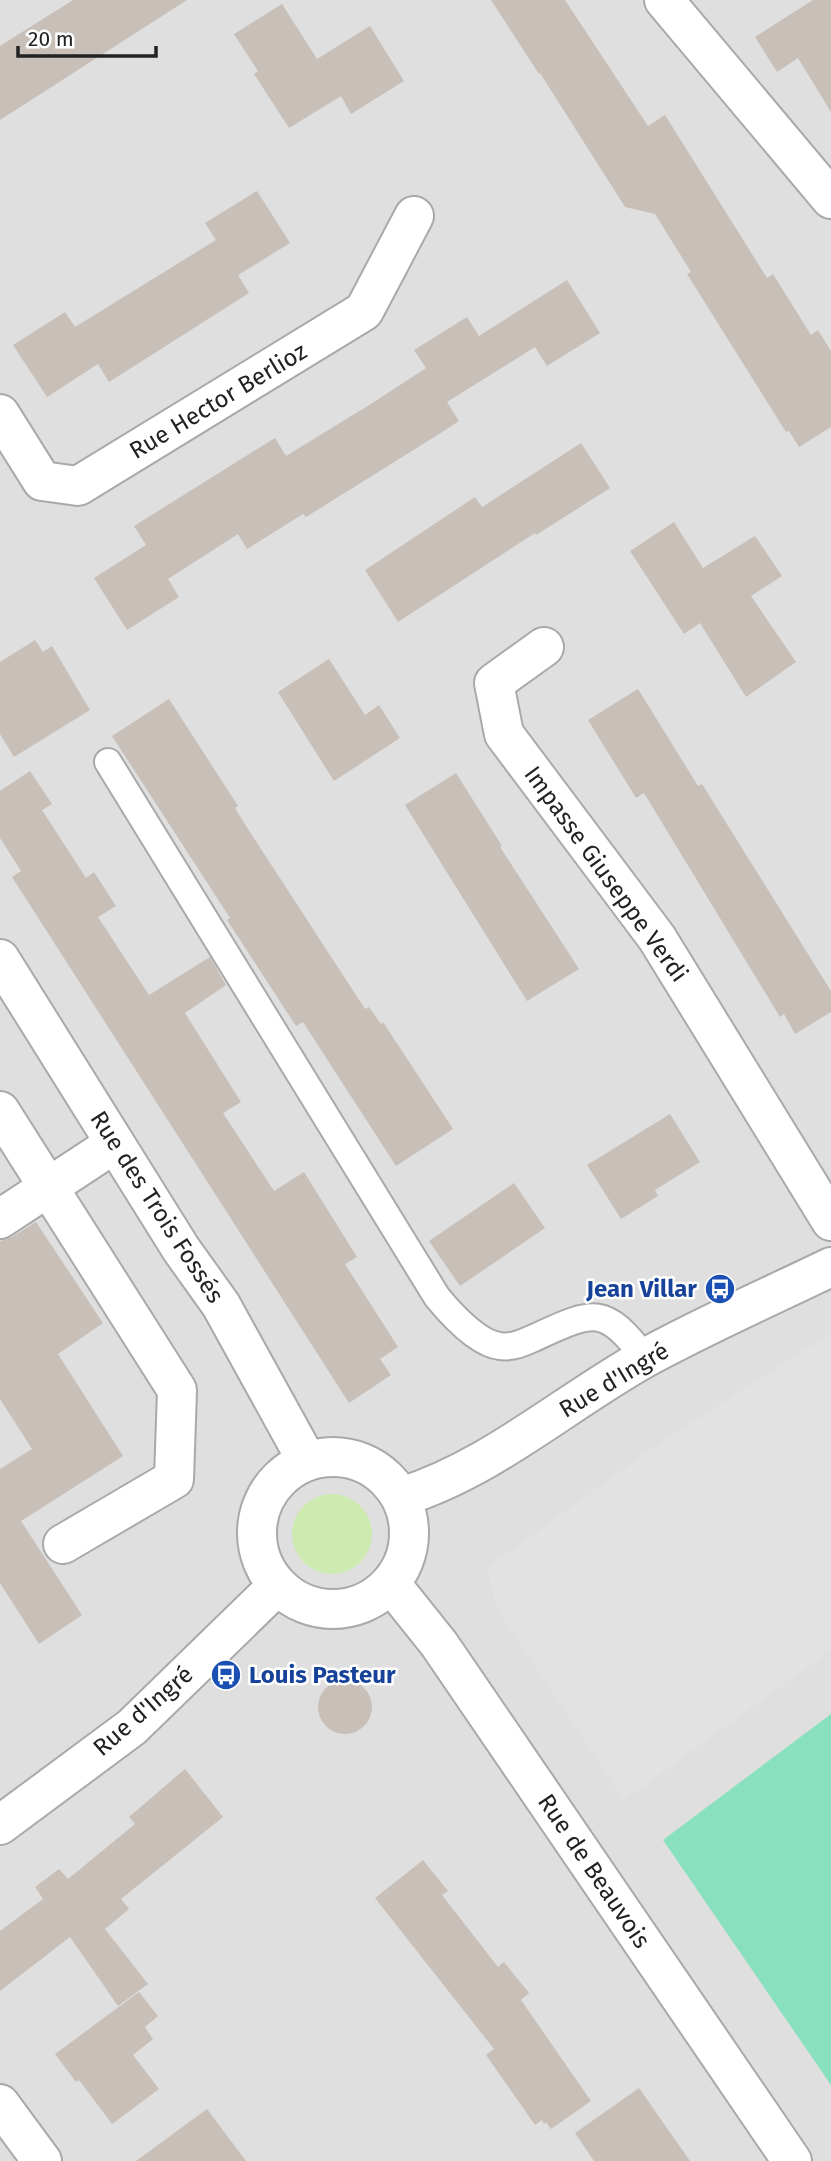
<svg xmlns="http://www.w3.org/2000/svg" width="831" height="2161" viewBox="0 0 831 2161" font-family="'Fira Sans',sans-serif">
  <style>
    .residential { fill: #e0dfdf }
    .grass { fill: #cdebb0 }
    .pitch { fill: #88e0be }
    .parking { fill: #e2e2e2 }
    .building { fill: #c7bfb8 }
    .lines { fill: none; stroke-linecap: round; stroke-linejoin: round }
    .service-casing { stroke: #a9a9a9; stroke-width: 30 }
    .minor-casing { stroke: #a9a9a9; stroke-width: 42 }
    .tertiary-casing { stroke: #a9a9a9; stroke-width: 42 }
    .service { stroke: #fff; stroke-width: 26 }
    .minor { stroke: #fff; stroke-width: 38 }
    .tertiary { stroke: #fff; stroke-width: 38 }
    .labels { text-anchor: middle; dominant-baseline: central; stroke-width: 5; stroke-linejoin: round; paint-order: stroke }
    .street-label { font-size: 24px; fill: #222; stroke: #fff }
    .transit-label { font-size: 24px; font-weight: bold; fill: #164399; stroke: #fff; text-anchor: end }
  </style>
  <rect width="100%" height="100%" fill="#f2efe9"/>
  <path class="residential" d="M 0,0 L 831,0 L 831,2161 L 0,2161 Z"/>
  <path class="grass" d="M292 1534a40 40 0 1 1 80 0a40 40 0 1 1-80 0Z"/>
  <path class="pitch" d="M 831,1714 L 831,2085 L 663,1840 Z"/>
  <path class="parking" d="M 831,1333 L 831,1650 L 624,1800 L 497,1608 L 487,1568 L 657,1445 Z"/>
  <path class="building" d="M 73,0 L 187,0 L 0,120 L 0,46 Z
    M 491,0 L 565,0 L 648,126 L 665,115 L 767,278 L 773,274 L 811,335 L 818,330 L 831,351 L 831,427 L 799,447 L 789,431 L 786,432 L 687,274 L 691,272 L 655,214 L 625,207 L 540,73 L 539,74 Z
    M 813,0 L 831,0 L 831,112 L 798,58 L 777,72 L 755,37 Z
    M 282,4 L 317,59 L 370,26 L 404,81 L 351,114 L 341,96 L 289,128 L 254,74 L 258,71 L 234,34 Z
    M 257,191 L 290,243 L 238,275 L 249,293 L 109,382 L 98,364 L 47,397 L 13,345 L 65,312 L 75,327 L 216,240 L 205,223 Z
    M 567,280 L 600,333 L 547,366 L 535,347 L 447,402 L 459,421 L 436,436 L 306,517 L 303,514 L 247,549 L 238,534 L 168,579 L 179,597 L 127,630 L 94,578 L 146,545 L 134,526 L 275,438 L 286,456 L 374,402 L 426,368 L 414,350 L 467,317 L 479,336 Z
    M 581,443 L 610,488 L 536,535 L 535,533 L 398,622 L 365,570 L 475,497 L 482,507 Z
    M 674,522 L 703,568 L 755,536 L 782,576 L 751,596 L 796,662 L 746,697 L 700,623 L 684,634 L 630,551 Z
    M 35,640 L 43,652 L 52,646 L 90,710 L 14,757 L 0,734 L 0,662 Z
    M 329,659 L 365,715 L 379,705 L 400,738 L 334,781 L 278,692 Z
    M 638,689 L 698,786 L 702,784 L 831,991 L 831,1012 L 795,1034 L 784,1014 L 780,1017 L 644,793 L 636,798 L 588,720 Z
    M 169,699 L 238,806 L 235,808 L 246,826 L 365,1009 L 369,1007 L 381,1024 L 383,1022 L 453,1129 L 396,1166 L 303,1022 L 296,1026 L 227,920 L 230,918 L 112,736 Z
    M 30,771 L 52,804 L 42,810 L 86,878 L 94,872 L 116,906 L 98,917 L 149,995 L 210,957 L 226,985 L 185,1013 L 241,1102 L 223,1113 L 274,1191 L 304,1172 L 357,1257 L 345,1264 L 398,1347 L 380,1359 L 391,1375 L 349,1403 L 12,877 L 21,871 L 0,838 L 0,791 Z
    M 456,773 L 502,846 L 500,847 L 579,969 L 527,1001 L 405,805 Z
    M 670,1114 L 700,1162 L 655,1190 L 658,1196 L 621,1219 L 587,1165 Z
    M 514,1183 L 545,1228 L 460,1286 L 429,1241 Z
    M 36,1222 L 103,1323 L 58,1354 L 123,1456 L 21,1521 L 82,1615 L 39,1644 L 0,1583 L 0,1469 L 32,1449 L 0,1399 L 0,1241 L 12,1237 Z
    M318 1707a27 27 0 1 1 54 0a27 27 0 1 1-54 0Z
    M 185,1769 L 223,1817 L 121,1899 L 129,1909 L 105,1929 L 148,1984 L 118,2006 L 70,1937 L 0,1991 L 0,1931 L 43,1899 L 35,1887 L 59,1869 L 68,1879 L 135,1824 L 129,1817 Z
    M 423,1860 L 448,1891 L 442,1895 L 498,1967 L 504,1962 L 529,1993 L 521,2000 L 591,2101 L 551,2129 L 546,2122 L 544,2124 L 542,2120 L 535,2125 L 486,2055 L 494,2049 L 375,1898 Z
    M 139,1992 L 158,2016 L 145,2027 L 153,2039 L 133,2055 L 159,2089 L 112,2124 L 79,2080 L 76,2082 L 55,2054 Z
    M 639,2088 L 690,2161 L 594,2161 L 575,2133 Z
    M 207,2109 L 246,2161 L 136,2161 Z"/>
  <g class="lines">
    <g class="service-casing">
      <path id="service" d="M 108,762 L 437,1297 C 451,1314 478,1344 500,1346 C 513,1348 525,1342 536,1337 C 595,1310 604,1305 645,1358"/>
    </g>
    <g class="minor-casing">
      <path id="minor" d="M 664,0 L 831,199
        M 0,414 L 42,481 L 78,486 L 364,311 L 414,216
        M 544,647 L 494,683 L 504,734 L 657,938 L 831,1221
        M 0,959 L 181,1249 L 221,1305 L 307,1461
        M 0,1111 L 177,1390 L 174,1479 L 63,1544
        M 0,1219 L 114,1144
        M 0,2104 L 42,2161"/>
    </g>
    <g class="tertiary-casing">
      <path id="tertiary" d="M257 1533a76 76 0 1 1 152 0a76 76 0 1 1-152 0Z
        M 401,1497 C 491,1469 563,1404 645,1358 C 705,1325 769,1297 831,1267
        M 391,1584 L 439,1644 L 792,2161
        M 0,1825 L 132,1727 L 277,1586"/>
    </g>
    <use href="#service" class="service"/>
    <use href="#minor" class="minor"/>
    <use href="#tertiary" class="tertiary"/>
  </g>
  <defs>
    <g id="bus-disc" transform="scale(1.575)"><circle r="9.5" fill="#1a4fb4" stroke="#fff"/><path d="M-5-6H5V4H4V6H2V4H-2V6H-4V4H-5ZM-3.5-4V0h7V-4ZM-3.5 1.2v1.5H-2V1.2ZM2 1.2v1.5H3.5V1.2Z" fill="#fff"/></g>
  </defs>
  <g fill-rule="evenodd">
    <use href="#bus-disc" x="720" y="1289"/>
    <use href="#bus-disc" x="226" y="1675"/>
  </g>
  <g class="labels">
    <g class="street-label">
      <text transform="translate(218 401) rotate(-31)">Rue Hector Berlioz</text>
      <text transform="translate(606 874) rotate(54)">Impasse Giuseppe Verdi</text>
      <text transform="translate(157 1207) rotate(57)">Rue des Trois Fossés</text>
      <text transform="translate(614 1380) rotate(-31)">Rue d'Ingré</text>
      <text transform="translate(143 1711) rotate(-41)">Rue d'Ingré</text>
      <text transform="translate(594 1871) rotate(56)">Rue de Beauvois</text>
    </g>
    <g class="transit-label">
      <text x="697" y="1289">Jean Villar</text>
      <text x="249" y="1675" text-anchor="start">Louis Pasteur</text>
    </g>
  </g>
  <path d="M18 46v10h138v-10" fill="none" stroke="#222222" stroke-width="3.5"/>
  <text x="28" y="46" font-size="21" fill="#222222" stroke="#ffffff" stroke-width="5" paint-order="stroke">20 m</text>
</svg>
